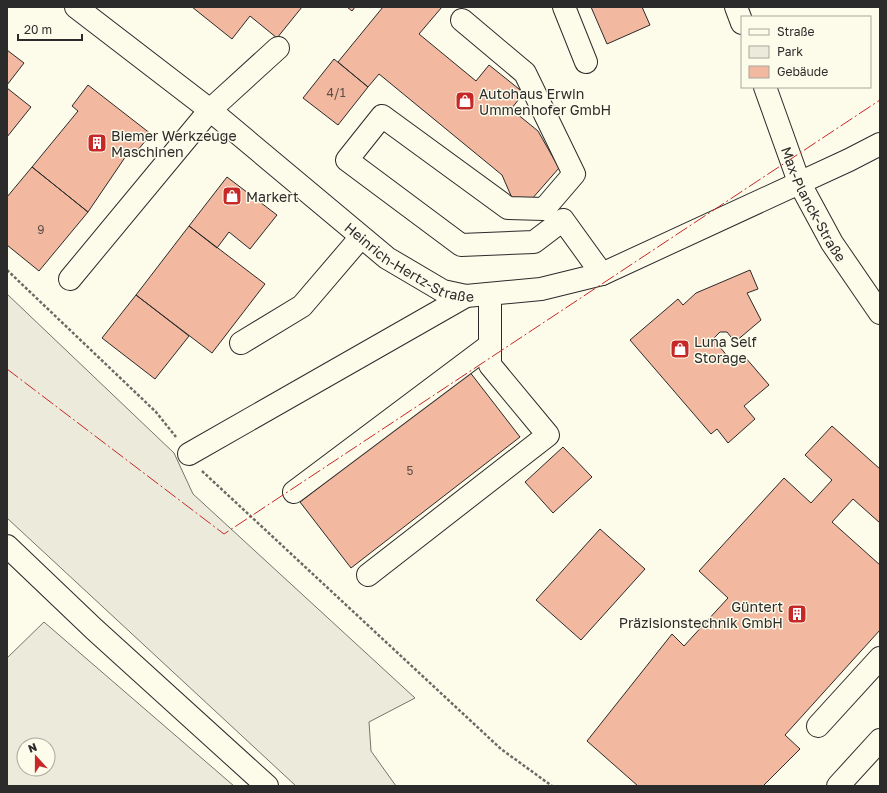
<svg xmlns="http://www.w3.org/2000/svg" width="887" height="793" viewBox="0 0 887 793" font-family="'Golos Text',sans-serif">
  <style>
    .green { fill: #ecebdb; stroke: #74746e; fill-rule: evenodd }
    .building { fill: #f2b8a0; stroke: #2b2b2b }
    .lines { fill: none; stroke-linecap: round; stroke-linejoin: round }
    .minor-casing { stroke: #2b2b2b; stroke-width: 24 }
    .major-casing { stroke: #2b2b2b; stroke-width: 24 }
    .path { stroke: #6a6964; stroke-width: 2.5; stroke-dasharray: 3 2; stroke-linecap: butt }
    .minor { stroke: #fdfbea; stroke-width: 22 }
    .major { stroke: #fdfbea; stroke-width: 22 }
    .power { stroke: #c62828; stroke-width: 1; stroke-dasharray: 14 3 2 3; stroke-linecap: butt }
    .labels { text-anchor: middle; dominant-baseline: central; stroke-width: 3; stroke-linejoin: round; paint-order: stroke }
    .number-label { font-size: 12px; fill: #5d4e48 }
    .poi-label { font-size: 14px; fill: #2b2b2b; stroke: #fdfbea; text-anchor: start }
    .street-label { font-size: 14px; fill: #2b2b2b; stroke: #fdfbea }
  </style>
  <rect width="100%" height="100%" fill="#fdfbea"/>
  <path class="green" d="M 7,294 L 174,453 L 193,494 L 415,698 L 369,722 L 371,751 L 396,786 L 296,786 L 7,518 Z
    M 44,622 L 234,786 L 7,786 L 7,658 ZM 24,745 L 48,745 L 48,769 L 24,769 Z"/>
  <path class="building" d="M 192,7 L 302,7 L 277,38 L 250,16 L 232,39 Z
    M 347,7 L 355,7 L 352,11 Z
    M 383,7 L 442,7 L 419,34 L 476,81 L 489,65 L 524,93 L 511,109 L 538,131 L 559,168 L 531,200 L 512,198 L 502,175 L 379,74 L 368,87 L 338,62 Z
    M 591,7 L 642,7 L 650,25 L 607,44 Z
    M 7,50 L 24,63 L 7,85 Z
    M 334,59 L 368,87 L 338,125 L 303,98 Z
    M 88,85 L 151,134 L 133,156 L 128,153 L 88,212 L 32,167 L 78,111 L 72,106 Z
    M 7,88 L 31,107 L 7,137 Z
    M 32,167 L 88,212 L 39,271 L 7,245 L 7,197 Z
    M 227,177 L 277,215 L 250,249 L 229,232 L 217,248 L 189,226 Z
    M 189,226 L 265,284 L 212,353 L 136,295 Z
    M 750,270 L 758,289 L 747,293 L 761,320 L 735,342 L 727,332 L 720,332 L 713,339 L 735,365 L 745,357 L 769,385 L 744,406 L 755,419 L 728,443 L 717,429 L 711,434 L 630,340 L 678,299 L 683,305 L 696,293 Z
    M 136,295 L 189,336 L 155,379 L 102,338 Z
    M 469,371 L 520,437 L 351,568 L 300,502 Z
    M 832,426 L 880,469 L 880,523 L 853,499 L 832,522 L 880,565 L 880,630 L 785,735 L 800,749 L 763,786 L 638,786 L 587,741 L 672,634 L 684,646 L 728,598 L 699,571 L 784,478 L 811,503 L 832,480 L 805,455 Z
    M 563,447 L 592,477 L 553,513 L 525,482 Z
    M 600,529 L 645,569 L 581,640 L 536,600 Z"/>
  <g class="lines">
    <g class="minor-casing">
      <g id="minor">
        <path id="s1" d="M 76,7 L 210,110 L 387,258 L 443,291 L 466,296 L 541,289 L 602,274 L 849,160 L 880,144"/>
        <path d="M 564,7 L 586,62"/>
        <path d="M 736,7 L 742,23"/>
        <path d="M 462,20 L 525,73 L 574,174 L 544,209 L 508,208 L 382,116 L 347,160 L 461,245 L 534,242 L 563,220 L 602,274"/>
        <path id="s2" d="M 765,87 L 799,182 L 832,243 L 880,313"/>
        <path d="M 70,279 L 210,110 L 278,48"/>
        <path d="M 241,343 L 302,306 L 361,237"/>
        <path d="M 189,454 L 466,296"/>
        <path d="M 294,492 L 490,345"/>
        <path d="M 368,575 L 548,435 L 490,365 L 490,295"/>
        <path d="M 818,726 L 880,658"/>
        <path d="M 838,786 L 880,740"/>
      </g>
    </g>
    <g class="major-casing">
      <path id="major" d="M 7,546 L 94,629 L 267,786"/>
    </g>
    <path class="path" d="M 7,270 L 156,412 L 176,437
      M 202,471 L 501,749 L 552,786"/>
    <use href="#minor" class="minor"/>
    <use href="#major" class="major"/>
    <path class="power" d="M 7,369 L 224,534 L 880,100"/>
  </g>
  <defs>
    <g id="shop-square" transform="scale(1)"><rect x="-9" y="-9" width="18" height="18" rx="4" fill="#c62828" stroke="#fdfbea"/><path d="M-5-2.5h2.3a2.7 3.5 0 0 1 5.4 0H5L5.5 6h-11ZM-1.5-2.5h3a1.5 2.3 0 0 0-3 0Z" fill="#fff"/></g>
    <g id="building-square" transform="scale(1)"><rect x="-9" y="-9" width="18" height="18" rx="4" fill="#c62828" stroke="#fdfbea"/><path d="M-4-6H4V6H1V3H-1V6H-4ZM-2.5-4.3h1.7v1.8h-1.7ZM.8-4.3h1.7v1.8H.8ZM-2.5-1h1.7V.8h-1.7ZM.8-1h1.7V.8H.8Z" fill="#fff"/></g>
  </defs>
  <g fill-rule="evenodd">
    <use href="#shop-square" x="465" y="101"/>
    <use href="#building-square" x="97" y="143"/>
    <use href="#shop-square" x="232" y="196"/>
    <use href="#shop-square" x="680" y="349"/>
    <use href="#building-square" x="797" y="614"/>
  </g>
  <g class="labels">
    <g class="number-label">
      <text x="336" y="92">4/1</text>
      <text x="41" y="229">9</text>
      <text x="410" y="470">5</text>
    </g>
    <g class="poi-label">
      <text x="479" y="93">Autohaus Erwin<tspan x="479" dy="16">Ummenhofer GmbH</tspan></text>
      <text x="111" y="135">Biemer Werkzeuge<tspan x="111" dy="16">Maschinen</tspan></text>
      <text x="246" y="196">Markert</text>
      <text x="694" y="341">Luna Self<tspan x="694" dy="16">Storage</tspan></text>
      <text x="783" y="606" text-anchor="end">Güntert<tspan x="783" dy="16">Präzisionstechnik GmbH</tspan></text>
    </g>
    <g class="street-label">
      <text stroke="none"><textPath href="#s2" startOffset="127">Max-Planck-Straße</textPath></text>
      <text stroke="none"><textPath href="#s1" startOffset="422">Heinrich-Hertz-Straße</textPath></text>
    </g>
  </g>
  <rect width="887" height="793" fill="none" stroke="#2b2b2b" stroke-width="16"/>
  <rect x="741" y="16" width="130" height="72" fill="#fdfbea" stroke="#a9a89e"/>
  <rect x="749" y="29" width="20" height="6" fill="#fdfbea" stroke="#a9a89e"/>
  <text x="777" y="36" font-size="12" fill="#2b2b2b">Straße</text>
  <rect x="749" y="46" width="20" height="12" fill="#ecebdb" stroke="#a9a89e"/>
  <text x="777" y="56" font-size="12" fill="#2b2b2b">Park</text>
  <rect x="749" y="66" width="20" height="12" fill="#f2b8a0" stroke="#a9a89e"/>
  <text x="777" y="76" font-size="12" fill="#2b2b2b">Gebäude</text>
  <g transform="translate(36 757) rotate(339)"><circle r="19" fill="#fdfbea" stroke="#a9a89e"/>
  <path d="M0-3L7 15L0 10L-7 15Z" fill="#c62828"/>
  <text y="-6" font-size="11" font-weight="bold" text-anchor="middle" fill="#2b2b2b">N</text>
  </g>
  <path d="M18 34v6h64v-6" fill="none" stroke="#2b2b2b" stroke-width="2"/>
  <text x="24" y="34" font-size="12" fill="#2b2b2b" stroke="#fdfbea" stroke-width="3" paint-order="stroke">20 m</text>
</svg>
